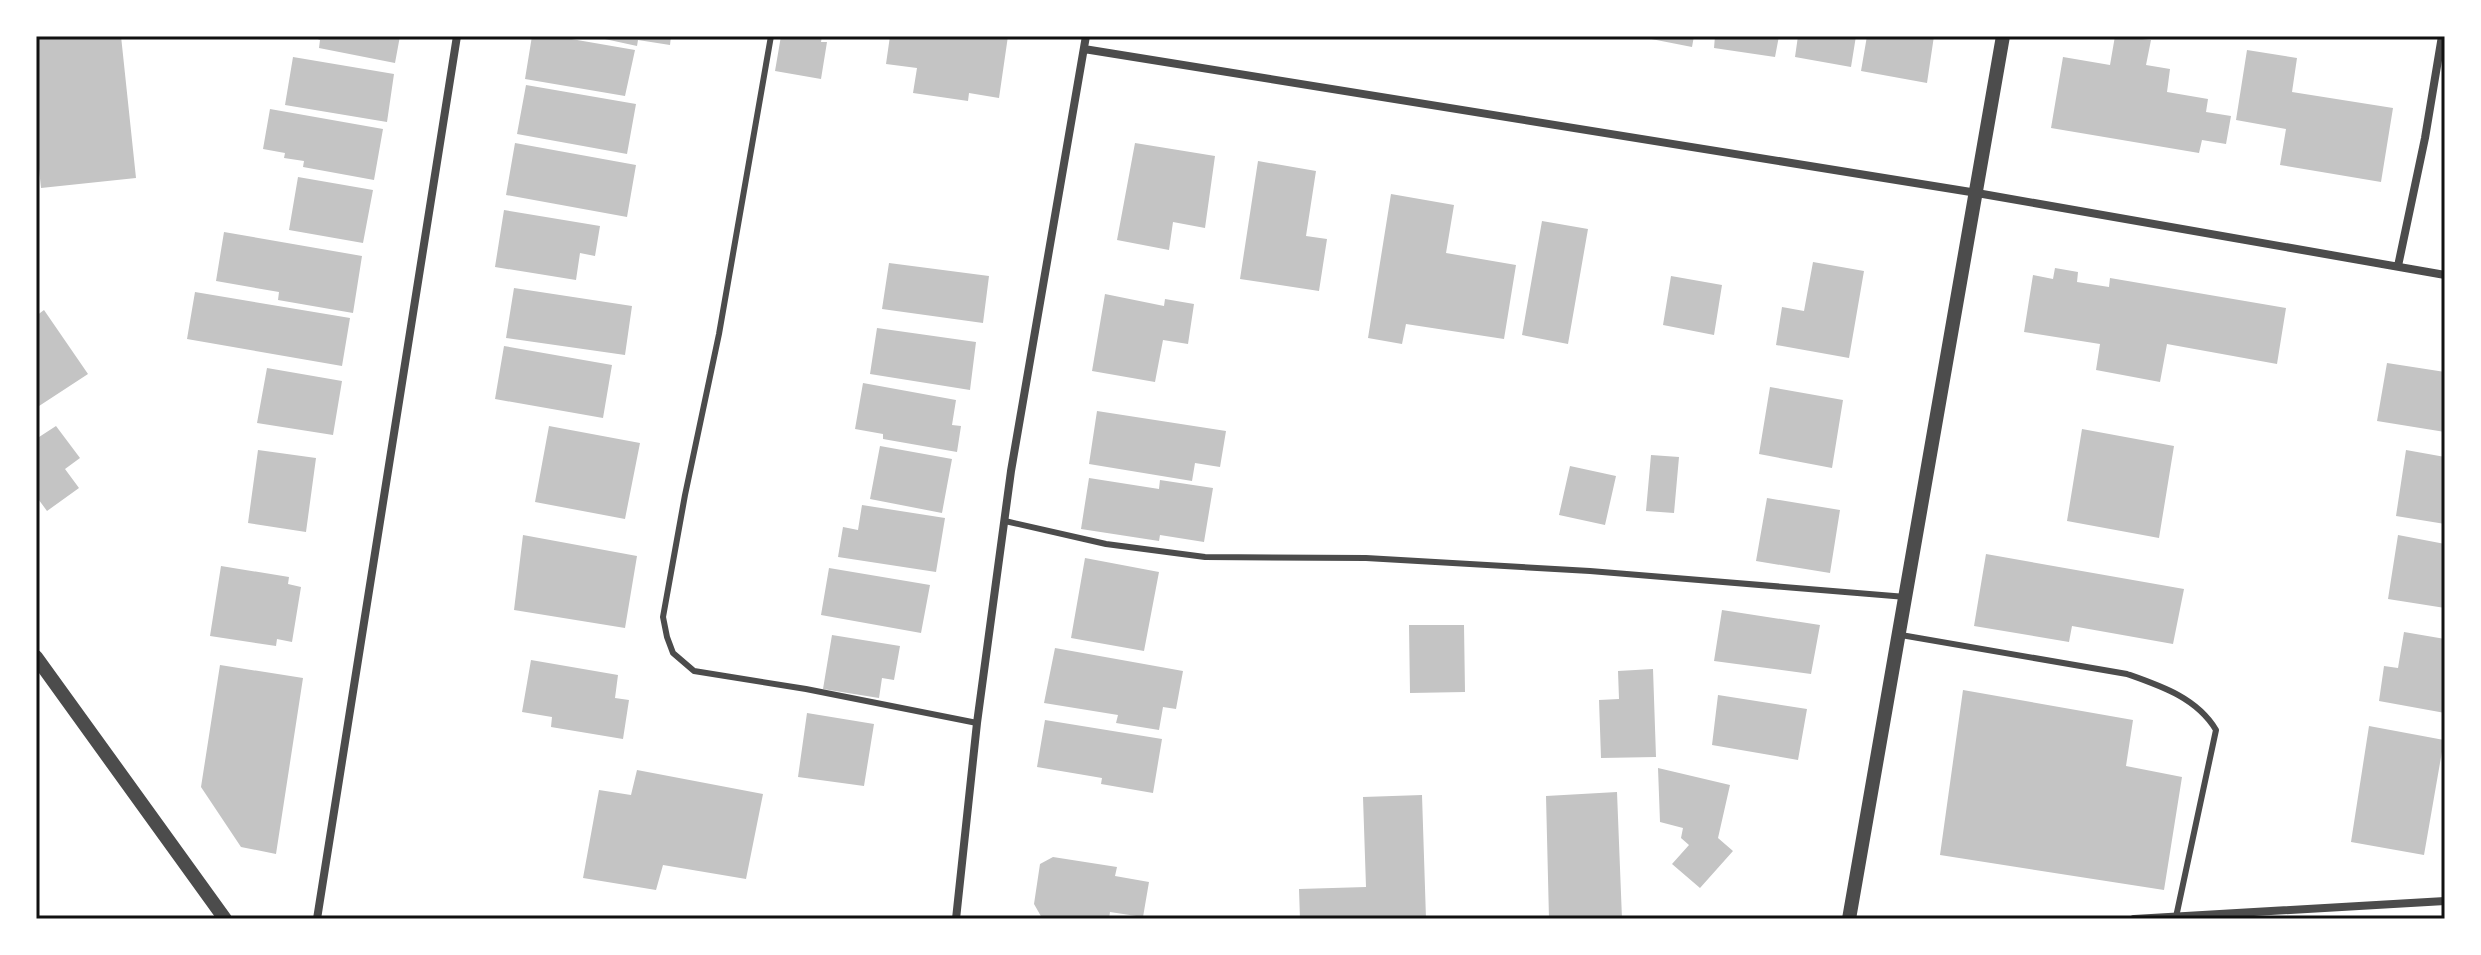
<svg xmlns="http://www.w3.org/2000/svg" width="2481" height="955" viewBox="0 0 2481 955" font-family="Overpass,sans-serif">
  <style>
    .building { fill: #c4c4c4 }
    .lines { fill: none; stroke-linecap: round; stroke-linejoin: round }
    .service { stroke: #4c4c4c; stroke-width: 6 }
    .minor { stroke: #4c4c4c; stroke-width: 8 }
    .tertiary { stroke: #4c4c4c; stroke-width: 14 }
    .neatline { fill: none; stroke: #111; stroke-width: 3 }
  </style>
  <rect width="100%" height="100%" fill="#fff"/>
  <path class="building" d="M 36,36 L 121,36 L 136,178 L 41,188 L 36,140 Z
    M 310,36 L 400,36 L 395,63 L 319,48 L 320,40 Z
    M 532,36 L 554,36 L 635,50 L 625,96 L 525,79 Z
    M 591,36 L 671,36 L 670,45 L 638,40 L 637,46 Z
    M 781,36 L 822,36 L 821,42 L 827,42 L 821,79 L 775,71 Z
    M 890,36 L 1008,36 L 999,98 L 969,93 L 968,101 L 913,93 L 917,68 L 886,64 Z
    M 1636,36 L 1694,36 L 1692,47 Z
    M 1715,36 L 1779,36 L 1775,57 L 1714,48 Z
    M 1798,36 L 1856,36 L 1851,67 L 1795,57 Z
    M 1867,36 L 1934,36 L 1927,83 L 1861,71 Z
    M 2115,36 L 2151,40 L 2146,65 L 2170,69 L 2167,92 L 2208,99 L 2206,112 L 2231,116 L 2226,144 L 2202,140 L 2199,153 L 2051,128 L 2063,57 L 2110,65 Z
    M 2247,50 L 2297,58 L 2292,92 L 2393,108 L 2381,182 L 2280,165 L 2286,129 L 2236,120 Z
    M 293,57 L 394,74 L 387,122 L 285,105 Z
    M 526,85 L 636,104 L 627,154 L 517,134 Z
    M 270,109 L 383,129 L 374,180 L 303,167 L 304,161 L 284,158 L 285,153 L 263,149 Z
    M 515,143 L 636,165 L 627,217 L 506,195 Z
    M 1135,143 L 1215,156 L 1205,228 L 1173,222 L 1169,250 L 1117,240 Z
    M 1258,161 L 1316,171 L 1306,236 L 1327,239 L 1319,291 L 1240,279 Z
    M 298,177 L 373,190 L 363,243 L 289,230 Z
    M 1391,194 L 1454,205 L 1446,253 L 1516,265 L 1504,339 L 1406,324 L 1402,344 L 1368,338 Z
    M 504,210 L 600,226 L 595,256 L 580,253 L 576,280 L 495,267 Z
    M 1542,221 L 1588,229 L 1568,344 L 1522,335 Z
    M 224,232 L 362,256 L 353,313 L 278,300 L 279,292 L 216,281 Z
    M 1813,262 L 1864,271 L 1849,358 L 1776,345 L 1782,307 L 1804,311 Z
    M 889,263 L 989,276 L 983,323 L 882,309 Z
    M 2055,268 L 2078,272 L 2077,282 L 2109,287 L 2110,278 L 2286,308 L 2277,364 L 2167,344 L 2160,382 L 2096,370 L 2100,344 L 2024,332 L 2033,275 L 2053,279 Z
    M 1671,276 L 1722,285 L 1714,335 L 1663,325 Z
    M 514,288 L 632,306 L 625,355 L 506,338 Z
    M 195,292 L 350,318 L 342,366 L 187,339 Z
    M 1105,294 L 1164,306 L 1165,299 L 1194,304 L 1188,344 L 1163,340 L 1155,382 L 1092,371 Z
    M 44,310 L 88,374 L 36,408 L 36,316 Z
    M 877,328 L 976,342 L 970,390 L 870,374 Z
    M 504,346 L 612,365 L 603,418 L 495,399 Z
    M 2387,363 L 2445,372 L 2445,432 L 2377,421 Z
    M 267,368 L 342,381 L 333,435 L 257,423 Z
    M 863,383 L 956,400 L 952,425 L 961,426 L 957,452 L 883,439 L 883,434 L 855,429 Z
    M 1770,387 L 1843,400 L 1832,468 L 1759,454 Z
    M 1097,411 L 1226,431 L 1220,467 L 1195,463 L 1192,481 L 1089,464 Z
    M 56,426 L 80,458 L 65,469 L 79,488 L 47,511 L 36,496 L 36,439 Z
    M 549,426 L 640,443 L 625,519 L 535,502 Z
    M 2082,429 L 2174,446 L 2159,538 L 2067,521 Z
    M 880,446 L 952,459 L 942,513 L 870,499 Z
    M 258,450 L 316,458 L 306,532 L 248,523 Z
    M 2406,450 L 2445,457 L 2445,524 L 2396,516 Z
    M 1651,455 L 1679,457 L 1674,513 L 1646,511 Z
    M 1570,466 L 1616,476 L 1605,525 L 1559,515 Z
    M 1089,478 L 1159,489 L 1160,480 L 1213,488 L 1204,542 L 1160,535 L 1159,541 L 1081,529 Z
    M 1767,498 L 1840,510 L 1830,573 L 1756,561 Z
    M 862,505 L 945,518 L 936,572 L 838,557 L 843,527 L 858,530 Z
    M 523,535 L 637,556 L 625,628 L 514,610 Z
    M 2398,535 L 2445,544 L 2445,608 L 2388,599 Z
    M 1986,554 L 2184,589 L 2173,644 L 2072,626 L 2069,642 L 1974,626 Z
    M 1085,558 L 1159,572 L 1144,651 L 1071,638 Z
    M 221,566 L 289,577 L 288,584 L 301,587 L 292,642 L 277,639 L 276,646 L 210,636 Z
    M 829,568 L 930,585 L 921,633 L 821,615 Z
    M 1722,610 L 1820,625 L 1811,674 L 1714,661 Z
    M 1409,625 L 1464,625 L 1465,692 L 1410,693 Z
    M 2404,632 L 2445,639 L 2445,713 L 2379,701 L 2384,666 L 2398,668 Z
    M 832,635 L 900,646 L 894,680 L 882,678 L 879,698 L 823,689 Z
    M 1055,648 L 1183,671 L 1176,709 L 1163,707 L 1159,730 L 1116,723 L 1118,715 L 1044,703 Z
    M 531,660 L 618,675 L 615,698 L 629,700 L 623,739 L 551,727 L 552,717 L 522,712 Z
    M 220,665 L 303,678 L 276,854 L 241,847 L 201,787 Z
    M 1653,669 L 1656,757 L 1601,758 L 1599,700 L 1619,699 L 1618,671 Z
    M 1963,690 L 2133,720 L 2126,766 L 2182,777 L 2164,890 L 1940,855 Z
    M 1718,695 L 1807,709 L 1798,760 L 1712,745 Z
    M 807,713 L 874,724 L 864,786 L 798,777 Z
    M 1045,720 L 1162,739 L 1153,793 L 1101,784 L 1102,778 L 1037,767 Z
    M 2369,726 L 2444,740 L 2424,855 L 2351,842 Z
    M 1658,768 L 1730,785 L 1718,838 L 1733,851 L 1700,888 L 1672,864 L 1689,845 L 1681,838 L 1683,828 L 1660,822 Z
    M 637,770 L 763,794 L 746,879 L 663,865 L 656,890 L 583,878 L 599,790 L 631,795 Z
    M 1617,792 L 1622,919 L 1549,919 L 1546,796 Z
    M 1422,795 L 1426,919 L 1300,919 L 1299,889 L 1366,887 L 1363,797 Z
    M 1053,857 L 1117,867 L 1115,876 L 1149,882 L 1143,917 L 1110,912 L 1109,919 L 1042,918 L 1034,904 L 1040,864 Z"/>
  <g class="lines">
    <path class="service" d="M 771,36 L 719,334 L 685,495 L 663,617 L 667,637 L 673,653 L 694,671 L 806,689 L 977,723
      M 1005,521 L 1106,544 L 1205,557 L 1366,558 L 1590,571 L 1906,597
      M 1901,635 L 2127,674 C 2161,686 2197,698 2216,730 L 2176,917"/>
    <path class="minor" d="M 1084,49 L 1977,193 L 2445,275
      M 2398,266 L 2425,138 L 2442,36
      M 317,919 L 457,36
      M 956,919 L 977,723 L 1011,471 L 1086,36
      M 2134,919 L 2445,901"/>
    <path class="tertiary" d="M 36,657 L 225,919
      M 1849,919 L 2003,36"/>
  </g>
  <rect width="2481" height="955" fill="none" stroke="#ffffff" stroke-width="76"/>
  <rect x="38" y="38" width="2405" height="879" class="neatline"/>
</svg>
